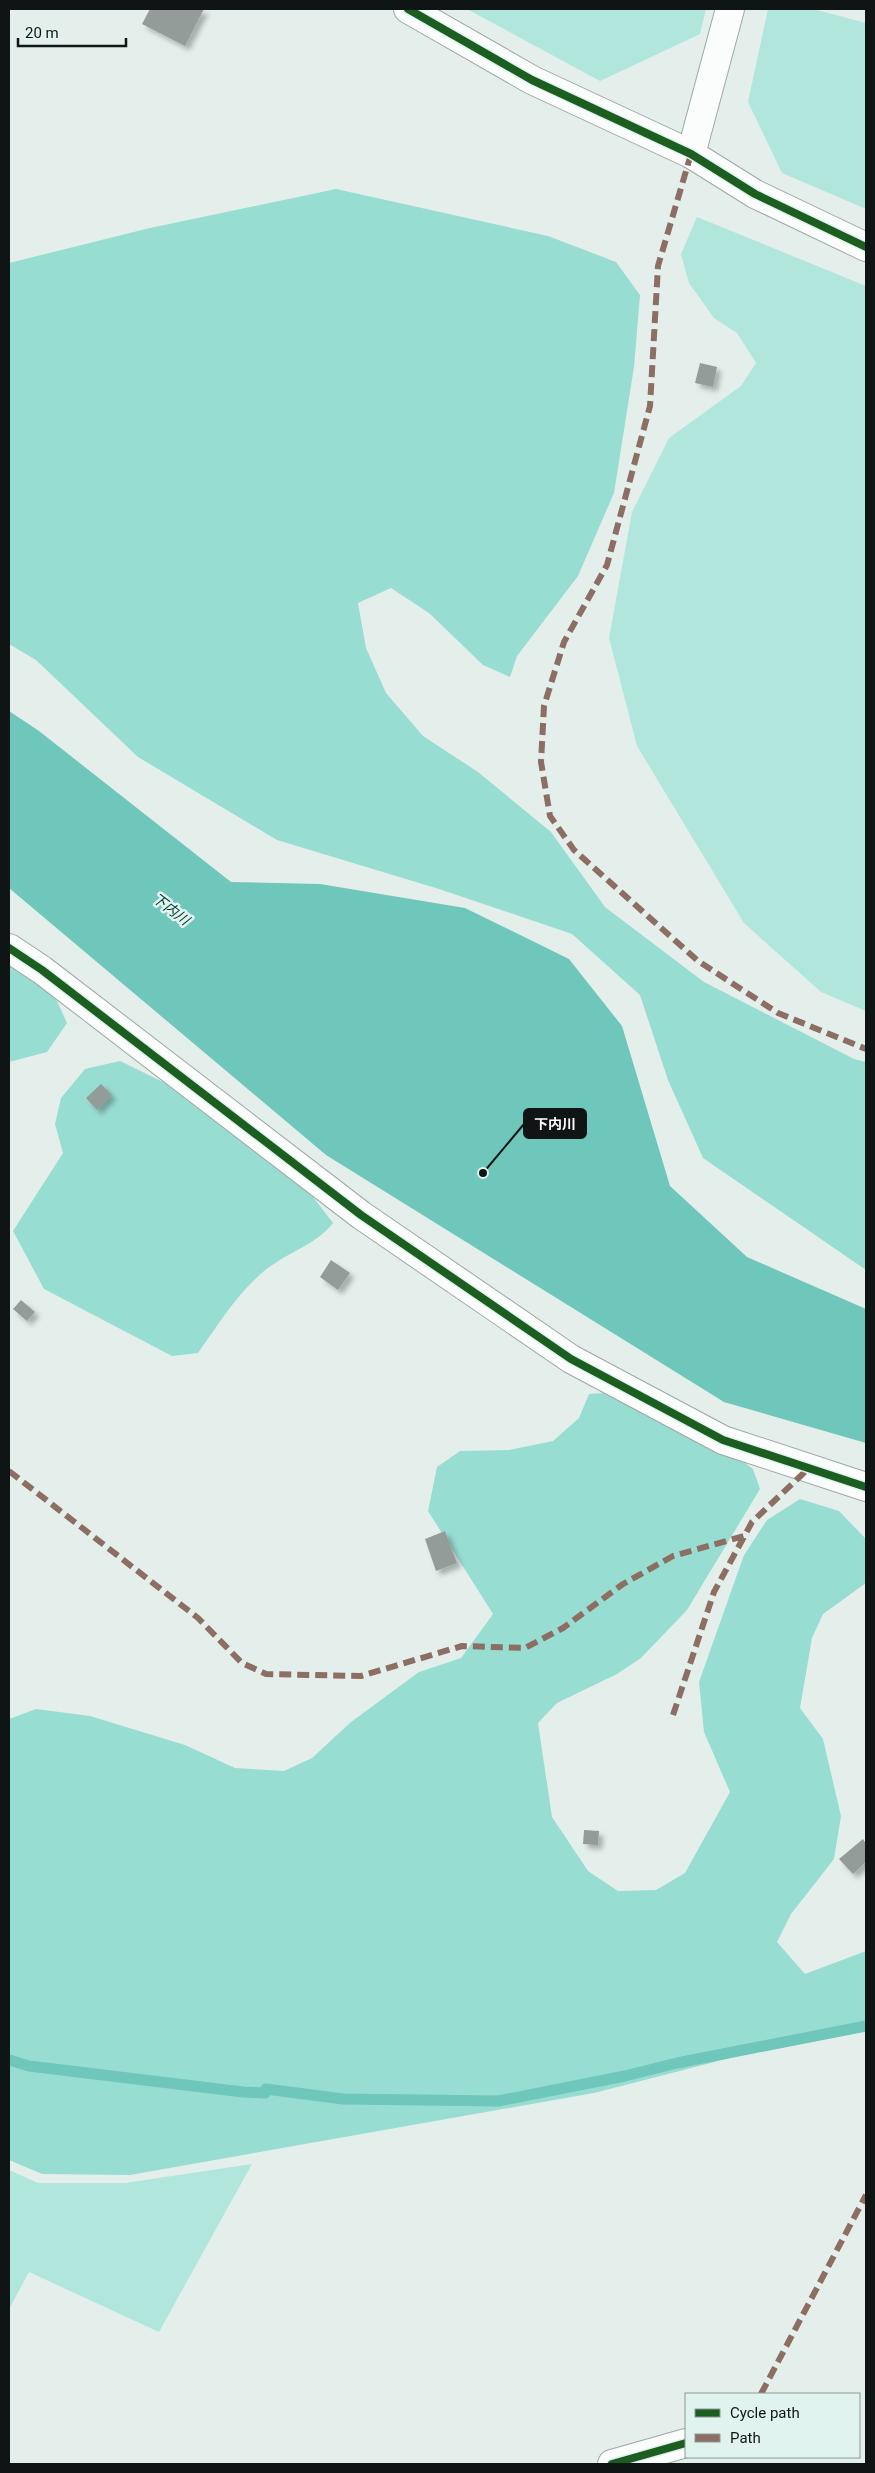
<svg xmlns="http://www.w3.org/2000/svg" width="875" height="2473" viewBox="0 0 875 2473" font-family="Roboto,'Noto Sans JP',sans-serif">
  <style>
    .green { fill: #b1e6dc }
    .forest { fill: #98ddd2 }
    .water { fill: #6fc6ba }
    .lines { fill: none; stroke-linecap: round; stroke-linejoin: round }
    .stream { stroke: #6fc6ba; stroke-width: 11 }
    .building { fill: #949c9a; filter: url(#shadow) }
    .street-casing { stroke: #9fa7a5; stroke-width: 30 }
    .secondary-casing { stroke: #9fa7a5; stroke-width: 30 }
    .street { stroke: #fbfdfc; stroke-width: 28 }
    .secondary { stroke: #fbfdfc; stroke-width: 28 }
    .quiet { stroke: #8d6e63; stroke-width: 6; stroke-dasharray: 12 6; stroke-linecap: butt }
    .cycleway-casing { stroke: #e0f3ef; stroke-width: 11 }
    .cycleway { stroke: #1b5e20; stroke-width: 8 }
    .labels { text-anchor: middle; dominant-baseline: central; stroke-width: 5; stroke-linejoin: round; paint-order: stroke }
    .water-label { font-size: 14px; font-style: italic; fill: #003630; stroke: #e0f3ef }
    .leader { fill: none; stroke: #0f1514; stroke-width: 2 }
    .callout-dot { fill: #0f1514; stroke: #e0f3ef; stroke-width: 2 }
    .callout { fill: #0f1514; stroke: #0f1514; stroke-width: 2 }
    .callout-label { font-size: 14px; text-anchor: middle; font-weight: bold; fill: #fff }
  </style>
  <defs>
    <filter id="shadow"><feDropShadow dx="4.5" dy="4.5" stdDeviation="2.5" flood-color="#0004"/></filter>
  </defs>
  <rect width="100%" height="100%" fill="#e4efec"/>
  <path class="green" d="M 467,9 L 706,9 L 700,34 L 600,81 Z
    M 768,9 L 813,9 L 866,23 L 866,209 L 782,173 L 748,102 Z
    M 697,217 L 866,286 L 866,1011 L 821,992 L 744,923 L 637,746 L 609,638 L 632,512 L 669,438 L 741,386 L 756,363 L 737,333 L 714,318 L 689,283 L 681,254 Z
    M 252,2164 L 159,2332 L 29,2272 L 9,2309 L 9,2170 L 38,2183 L 125,2183 Z"/>
  <path class="forest" d="M 336,189 L 548,236 L 616,262 L 640,295 L 634,367 L 614,493 L 578,576 L 517,656 L 510,677 L 483,665 L 429,613 L 391,588 L 358,603 L 366,648 L 386,693 L 423,736 L 478,772 L 551,832 L 605,907 L 704,982 L 854,1059 L 866,1062 L 866,1270 L 703,1158 L 668,1080 L 640,995 L 572,934 L 439,889 L 277,840 L 138,757 L 36,660 L 9,644 L 9,263 L 150,228 Z
    M 9,964 L 55,997 L 67,1023 L 47,1052 L 9,1062 Z
    M 120,1061 L 165,1083 L 253,1147 L 313,1197 L 333,1223 C 315,1246 285,1253 263,1272 C 237,1294 218,1325 198,1353 L 172,1356 L 44,1289 L 13,1231 L 63,1153 L 55,1124 L 61,1098 L 85,1069 Z
    M 606,1393 L 740,1459 L 753,1469 L 760,1489 L 687,1610 L 641,1658 L 617,1674 L 557,1703 L 538,1723 L 552,1817 L 588,1871 L 618,1891 L 656,1890 L 685,1873 L 730,1792 L 704,1732 L 699,1682 L 744,1555 L 767,1520 L 800,1499 L 839,1511 L 866,1539 L 866,1583 L 823,1614 L 812,1638 L 800,1708 L 823,1739 L 841,1816 L 834,1859 L 791,1914 L 777,1942 L 805,1974 L 866,1951 L 866,2023 L 594,2093 L 130,2175 L 42,2174 L 9,2160 L 9,1719 L 36,1709 L 90,1716 L 185,1745 L 235,1768 L 284,1771 L 312,1758 L 351,1722 L 419,1672 L 461,1658 L 493,1614 L 428,1511 L 437,1467 L 460,1451 L 509,1450 L 553,1441 L 579,1418 L 589,1394 Z"/>
  <path class="water" d="M 9,711 L 39,731 L 231,882 L 320,884 L 465,908 L 569,959 L 622,1026 L 670,1186 L 747,1257 L 866,1309 L 866,1443 L 724,1402 L 326,1155 L 9,888 Z"/>
  <g class="lines">
    <path class="stream" d="M 9,2060 L 29,2066 L 243,2092 L 265,2093 L 266,2089 L 343,2099 L 498,2101 L 625,2076 L 677,2063 L 866,2026"/>
  </g>
  <path class="building" d="M 150,9 L 204,9 L 185,46 L 142,24 Z
    M 700,363 L 717,367 L 713,387 L 695,383 Z
    M 101,1084 L 112,1095 L 97,1110 L 86,1098 Z
    M 331,1260 L 350,1273 L 338,1290 L 320,1277 Z
    M 21,1300 L 35,1312 L 27,1321 L 13,1309 Z
    M 445,1531 L 457,1563 L 436,1571 L 425,1539 Z
    M 584,1830 L 599,1831 L 598,1845 L 583,1844 Z
    M 863,1839 L 866,1844 L 866,1862 L 853,1874 L 839,1859 Z"/>
  <g class="lines">
    <g class="street-casing">
      <path id="street" d="M 691,154 L 730,9
        M 9,948 L 42,970 L 361,1215 L 571,1359 L 723,1440 L 866,1487
        M 612,2464 L 686,2443"/>
    </g>
    <g class="secondary-casing">
      <path id="secondary" d="M 408,9 L 532,80 L 691,154 L 755,194 L 866,247"/>
    </g>
    <use href="#street" class="street"/>
    <use href="#secondary" class="secondary"/>
    <path class="quiet" d="M 691,154 L 658,266 L 650,406 L 607,565 L 564,642 L 544,706 L 541,762 L 550,816 L 574,850 L 698,961 L 778,1013 L 866,1049
      M 9,1471 L 198,1618 L 242,1663 L 266,1674 L 361,1676 L 462,1646 L 525,1648 L 563,1628 L 623,1584 L 673,1556 L 744,1536
      M 673,1715 L 714,1592 L 752,1522 L 809,1468
      M 761,2394 L 866,2195"/>
    <g class="cycleway-casing">
      <path id="cycleway" d="M 408,9 L 532,80 L 691,154 L 755,194 L 866,247
        M 9,948 L 42,970 L 361,1215 L 571,1359 L 723,1440 L 866,1487
        M 612,2464 L 686,2443"/>
    </g>
    <use href="#cycleway" class="cycleway"/>
  </g>
  <g class="labels">
    <g class="water-label">
      <text transform="translate(171 909) rotate(37)">下内川</text>
    </g>
  </g>
  <path class="leader" d="M483 1173L524 1124"/>
  <circle class="callout-dot" cx="483" cy="1173" r="5"/>
  <rect class="callout" x="524" y="1109" width="62" height="29" rx="5"/>
  <g class="callout-label">
    <text x="555" y="1129">下内川</text>
  </g>
  <rect width="875" height="2473" fill="none" stroke="#0f1514" stroke-width="20"/>
  <rect x="685" y="2393" width="175" height="65" fill="#e0f3ef" stroke="#8c9a97"/>
  <rect x="695" y="2409" width="25" height="8" fill="#1b5e20" stroke="#8c9a97"/>
  <text x="730" y="2418" font-size="15" fill="#0f1514">Cycle path</text>
  <rect x="695" y="2434" width="25" height="8" fill="#8d6e63" stroke="#8c9a97"/>
  <text x="730" y="2443" font-size="15" fill="#0f1514">Path</text>
  <path d="M18 38v8h108v-8" fill="none" stroke="#0f1514" stroke-width="2.5"/>
  <text x="25" y="38" font-size="15" fill="#0f1514" stroke="#e0f3ef" stroke-width="4" paint-order="stroke">20 m</text>
</svg>
